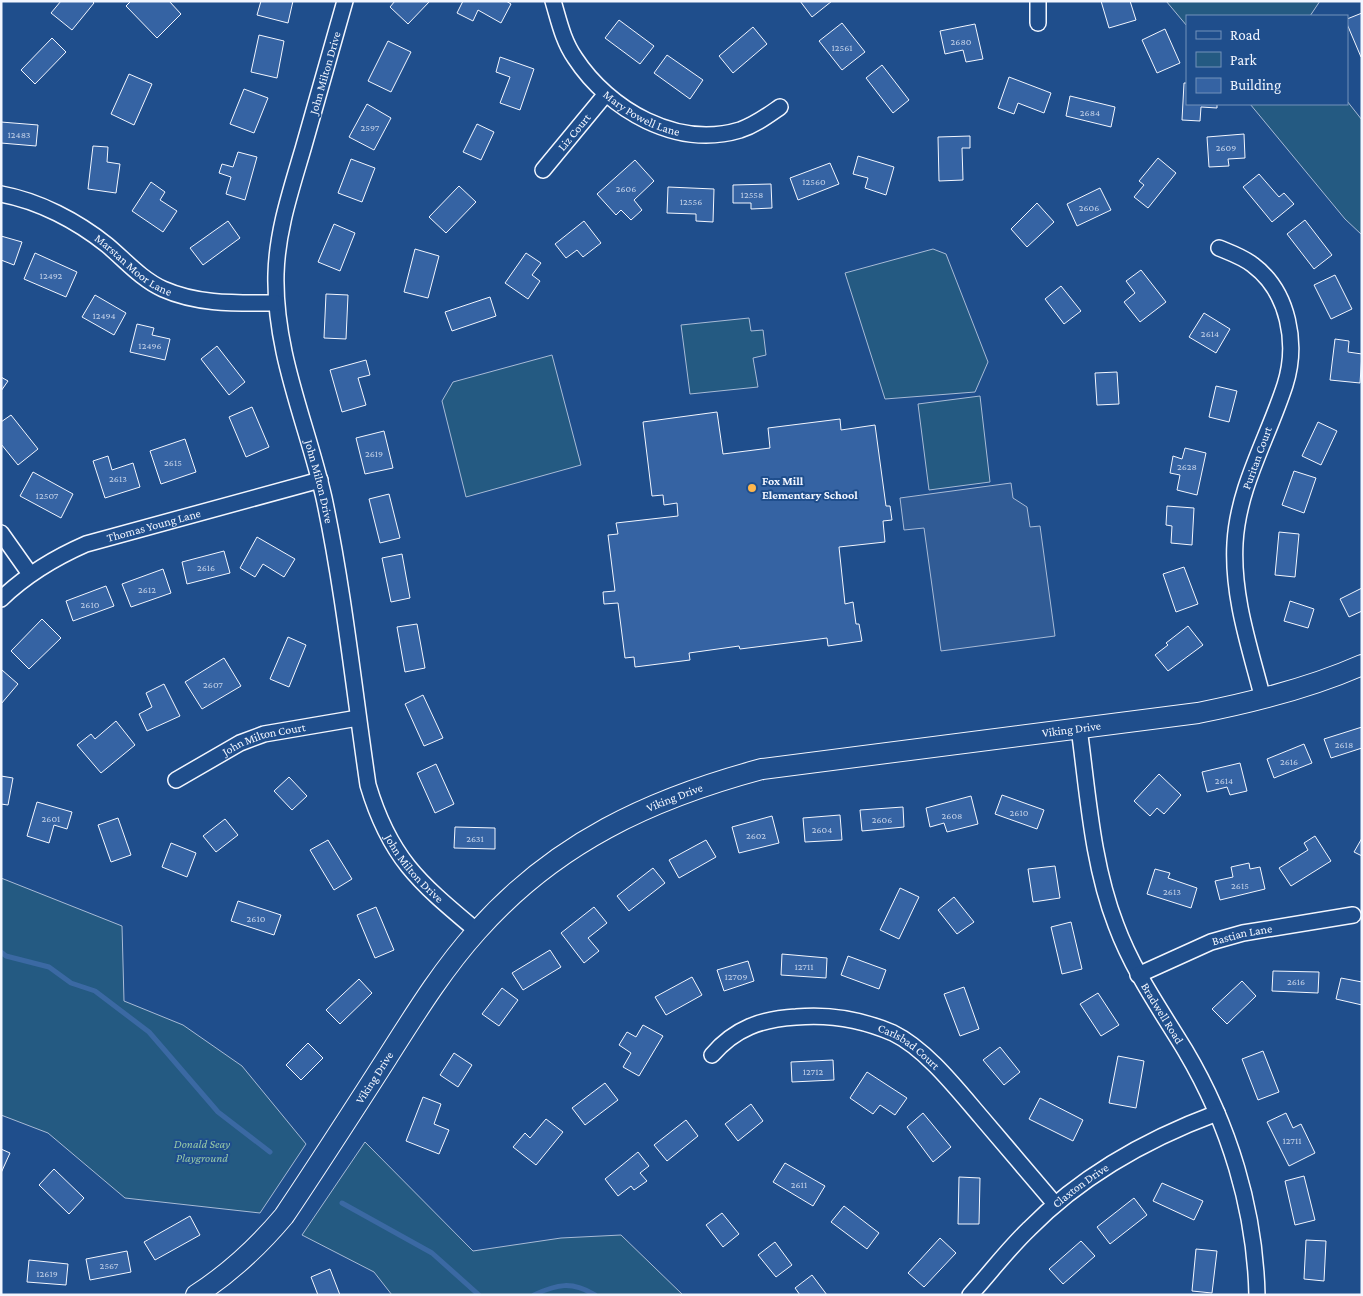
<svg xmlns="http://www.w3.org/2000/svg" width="1363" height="1296" viewBox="0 0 1363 1296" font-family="'Crimson Pro',serif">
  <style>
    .green { fill: #245a82; stroke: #a8bbd7 }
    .parking { fill: #305b95; stroke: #a8bbd7 }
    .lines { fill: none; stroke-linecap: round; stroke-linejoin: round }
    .stream { stroke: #3b69a3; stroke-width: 5 }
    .building { fill: #3563a3; stroke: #f2f6ff }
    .street-casing { stroke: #f2f6ff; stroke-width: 18 }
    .secondary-casing { stroke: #f2f6ff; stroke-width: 22 }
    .street { stroke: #1f4e8c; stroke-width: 15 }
    .secondary { stroke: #1f4e8c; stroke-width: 20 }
    .poi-dot { fill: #ffb74d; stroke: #1f4e8c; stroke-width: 2 }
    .labels { text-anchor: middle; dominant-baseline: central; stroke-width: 4; stroke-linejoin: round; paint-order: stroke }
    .number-label { font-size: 10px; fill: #c3d1e8 }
    .street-label { font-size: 12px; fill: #f2f6ff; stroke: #1f4e8c }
    .poi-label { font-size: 12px; font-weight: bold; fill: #f2f6ff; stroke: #1f4e8c; text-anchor: start }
    .park-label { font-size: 12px; font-style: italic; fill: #97c8a6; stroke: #1f4e8c }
  </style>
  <rect width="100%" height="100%" fill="#1f4e8c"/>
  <path class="green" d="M 1166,1 L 1320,1 L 1310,16 L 1187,16 L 1187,26 Z
    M 1347,101 L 1362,120 L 1362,235 L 1345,219 L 1250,104 L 1347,104 Z
    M 933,249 L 946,254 L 988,362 L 975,392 L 885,399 L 845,273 Z
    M 749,318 L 751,331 L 763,330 L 766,355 L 753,358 L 758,387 L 690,394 L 681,325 Z
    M 552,355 L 581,465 L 466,497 L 442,401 L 453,382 Z
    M 980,396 L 990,482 L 929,490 L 918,404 Z
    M 1,878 L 122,926 L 124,1001 L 183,1025 L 242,1066 L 306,1144 L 260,1213 L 125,1198 L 48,1133 L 1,1115 Z
    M 365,1142 L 473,1251 L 561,1238 L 621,1235 L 683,1295 L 392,1295 L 374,1272 L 302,1235 Z"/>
  <path class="parking" d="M 1011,483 L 1013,498 L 1027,507 L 1030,527 L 1040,526 L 1055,636 L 941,651 L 924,528 L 904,530 L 900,498 Z"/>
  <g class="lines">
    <path class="stream" d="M 1,952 L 6,956 L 49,967 L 71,983 L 95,991 L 149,1032 L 218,1112 L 270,1152
      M 342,1203 L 432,1253 L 479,1295
      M 534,1295 C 557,1284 572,1281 595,1295"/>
  </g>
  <path class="building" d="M 61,1 L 92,1 L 94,3 L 72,30 L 51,13 Z
    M 131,1 L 169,1 L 181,14 L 157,38 L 126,6 Z
    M 261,1 L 293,1 L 288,23 L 257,15 Z
    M 395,1 L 430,1 L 408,24 L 390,7 Z
    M 463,1 L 506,1 L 511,4 L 501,23 L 478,10 L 473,21 L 457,13 Z
    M 800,1 L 832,1 L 812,17 Z
    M 1101,1 L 1130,1 L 1136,20 L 1109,28 Z
    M 1362,13 L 1362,57 L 1361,57 L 1347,24 L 1347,19 Z
    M 619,20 L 654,46 L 640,64 L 605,38 Z
    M 842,23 L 865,52 L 842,70 L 819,41 Z
    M 975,24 L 983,59 L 966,62 L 963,50 L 945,54 L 940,31 Z
    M 753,27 L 767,44 L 733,73 L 719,56 Z
    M 1165,29 L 1180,63 L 1157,73 L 1142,40 Z
    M 259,35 L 284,41 L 277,78 L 251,72 Z
    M 52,38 L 66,52 L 35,84 L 21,70 Z
    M 388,41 L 411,52 L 391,92 L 368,81 Z
    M 667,55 L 703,80 L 690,99 L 654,73 Z
    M 500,57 L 534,69 L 520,110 L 500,103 L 510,77 L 496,72 Z
    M 882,65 L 909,100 L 893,113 L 866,78 Z
    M 129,74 L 152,84 L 134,125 L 111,114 Z
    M 1009,77 L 1051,93 L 1044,113 L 1018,103 L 1014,114 L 998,108 Z
    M 1184,83 L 1187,83 L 1187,104 L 1217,104 L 1217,108 L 1201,107 L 1200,121 L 1182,120 Z
    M 244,89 L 268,98 L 254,133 L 230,124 Z
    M 1070,96 L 1115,107 L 1111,127 L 1066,116 Z
    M 367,104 L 391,118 L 374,150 L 349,137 Z
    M 1,122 L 38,125 L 36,146 L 1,143 Z
    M 477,124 L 494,132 L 481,160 L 463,152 Z
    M 1244,134 L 1245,158 L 1228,159 L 1229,166 L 1209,167 L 1207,137 Z
    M 970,136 L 970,148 L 962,148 L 963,180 L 939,181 L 938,137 Z
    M 93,146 L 108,147 L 107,162 L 120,164 L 116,193 L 88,189 Z
    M 238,152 L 257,157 L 245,200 L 226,194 L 231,177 L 219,173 L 222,164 L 233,167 Z
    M 858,156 L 894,167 L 886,195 L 865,188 L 868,178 L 853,174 Z
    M 1158,158 L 1176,173 L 1148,208 L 1134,197 L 1144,185 L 1139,181 Z
    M 351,159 L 375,168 L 362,202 L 338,193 Z
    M 635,160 L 654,181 L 634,200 L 642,210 L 631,220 L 621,210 L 616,215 L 597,194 Z
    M 830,163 L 839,184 L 798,200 L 790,178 Z
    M 1259,174 L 1279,197 L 1284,193 L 1294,204 L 1272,222 L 1243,187 Z
    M 151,182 L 165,192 L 160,200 L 177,211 L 163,232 L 132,211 Z
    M 771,184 L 772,208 L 751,209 L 751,203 L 733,203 L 733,185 Z
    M 459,186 L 476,202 L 446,233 L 429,217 Z
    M 668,187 L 714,189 L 713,222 L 696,221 L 696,214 L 667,213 Z
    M 1100,188 L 1111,210 L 1077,226 L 1067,204 Z
    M 1037,203 L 1054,222 L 1027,247 L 1011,229 Z
    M 1305,220 L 1332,255 L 1314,269 L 1287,234 Z
    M 228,221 L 240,238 L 203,265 L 190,248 Z
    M 584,221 L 601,243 L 583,257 L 577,250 L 566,258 L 555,244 Z
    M 334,224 L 355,233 L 340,271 L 318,262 Z
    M 1,236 L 22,242 L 14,265 L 1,260 Z
    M 415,249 L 439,256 L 428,298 L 404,292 Z
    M 35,253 L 77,272 L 66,297 L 24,279 Z
    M 526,253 L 541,263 L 532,275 L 540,281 L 528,299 L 505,283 Z
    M 1141,270 L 1166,302 L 1140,322 L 1124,302 L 1135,293 L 1126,281 Z
    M 1335,275 L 1352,309 L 1331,319 L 1314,285 Z
    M 1061,286 L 1081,311 L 1064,324 L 1045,299 Z
    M 326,294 L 348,295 L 346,339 L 324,338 Z
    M 95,295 L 126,313 L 114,335 L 82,317 Z
    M 490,297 L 496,316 L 452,331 L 445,312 Z
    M 1204,313 L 1230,329 L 1216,353 L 1189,337 Z
    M 137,324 L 154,328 L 152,335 L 170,339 L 165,360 L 130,352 Z
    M 1335,339 L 1349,341 L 1348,352 L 1362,354 L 1360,383 L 1330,380 Z
    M 217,346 L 245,382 L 229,395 L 201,359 Z
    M 366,360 L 370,375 L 358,378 L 366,405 L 342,412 L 330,370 Z
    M 1117,372 L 1119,404 L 1097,405 L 1095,373 Z
    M 1,377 L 8,381 L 1,391 Z
    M 1216,386 L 1237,391 L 1229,422 L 1209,417 Z
    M 252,407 L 269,447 L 246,457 L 229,417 Z
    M 717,412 L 723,454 L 770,448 L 768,428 L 840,419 L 841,430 L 875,425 L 886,506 L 890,506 L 892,520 L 883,521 L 885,542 L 839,547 L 845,604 L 853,602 L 856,624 L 859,624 L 862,641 L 828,646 L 827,638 L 740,649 L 739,646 L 689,653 L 690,660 L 635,667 L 634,657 L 625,658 L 618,603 L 604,604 L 603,592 L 615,591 L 608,535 L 618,534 L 616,523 L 678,516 L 677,503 L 664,505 L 663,495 L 652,496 L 643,422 Z
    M 11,415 L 38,449 L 18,465 L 1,444 L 1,422 Z
    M 1318,422 L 1337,431 L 1321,465 L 1302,456 Z
    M 384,431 L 393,468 L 365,474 L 356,438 Z
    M 185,439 L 196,472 L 161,484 L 150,451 Z
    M 1185,448 L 1206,453 L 1197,495 L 1177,490 L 1180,475 L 1170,473 L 1173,456 L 1182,459 Z
    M 108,456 L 112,470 L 133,463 L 140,487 L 105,498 L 93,461 Z
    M 1294,471 L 1316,478 L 1304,513 L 1282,505 Z
    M 33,472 L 73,494 L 61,518 L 20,496 Z
    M 389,494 L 400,538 L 380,543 L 369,499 Z
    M 1167,506 L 1194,508 L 1192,545 L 1171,543 L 1172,526 L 1166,525 Z
    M 1279,532 L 1299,534 L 1295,577 L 1275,575 Z
    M 257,537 L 295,559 L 284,577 L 263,564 L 255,577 L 240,568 Z
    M 224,551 L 230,573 L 187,584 L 182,562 Z
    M 402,554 L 410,598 L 391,602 L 382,558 Z
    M 1184,567 L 1198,604 L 1176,612 L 1163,574 Z
    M 163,569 L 171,593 L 131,607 L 122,584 Z
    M 106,586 L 114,606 L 73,621 L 66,601 Z
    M 1362,588 L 1362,611 L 1349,617 L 1340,599 Z
    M 1290,601 L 1314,609 L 1308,628 L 1284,621 Z
    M 42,619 L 61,638 L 29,669 L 11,651 Z
    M 417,624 L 425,668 L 405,672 L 397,627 Z
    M 1188,626 L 1203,645 L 1168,671 L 1155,655 L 1168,645 L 1166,643 Z
    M 288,637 L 306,645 L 289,687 L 270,679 Z
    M 224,658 L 241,686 L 202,709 L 185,682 Z
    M 2,670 L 18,684 L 1,704 L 1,671 Z
    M 164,684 L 180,716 L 147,731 L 139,714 L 152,707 L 146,693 Z
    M 423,695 L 443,738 L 424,746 L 405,704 Z
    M 116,721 L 135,745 L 101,773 L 77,745 L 91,734 L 95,739 Z
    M 1362,727 L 1362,748 L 1331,758 L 1324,739 Z
    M 1304,744 L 1312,763 L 1274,778 L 1267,759 Z
    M 1240,763 L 1247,791 L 1230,795 L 1227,787 L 1207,792 L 1202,772 Z
    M 436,764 L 454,804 L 435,813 L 417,773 Z
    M 1159,774 L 1181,795 L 1164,814 L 1157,808 L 1150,816 L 1134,801 Z
    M 1,776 L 13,778 L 8,805 L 1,804 Z
    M 289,777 L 307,796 L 292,810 L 274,791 Z
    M 1002,795 L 1044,810 L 1037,829 L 995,814 Z
    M 971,796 L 978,824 L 947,832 L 944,823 L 930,827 L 926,808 Z
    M 37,802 L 72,812 L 67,829 L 54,825 L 49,843 L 27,836 Z
    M 903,807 L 904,827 L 862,831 L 860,810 Z
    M 840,815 L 842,840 L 805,842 L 803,818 Z
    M 772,816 L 779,843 L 739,853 L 732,827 Z
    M 118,818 L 131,855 L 111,862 L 98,825 Z
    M 225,819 L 238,835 L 216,852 L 203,836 Z
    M 455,827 L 495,828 L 495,849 L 454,848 Z
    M 1315,836 L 1331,861 L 1291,886 L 1279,868 L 1308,850 L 1304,843 Z
    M 1362,838 L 1362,856 L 1354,852 Z
    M 328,840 L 352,879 L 334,890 L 310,850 Z
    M 706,840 L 716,857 L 679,878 L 669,860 Z
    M 171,843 L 196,853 L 187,877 L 162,867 Z
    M 1249,863 L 1250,869 L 1260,867 L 1265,889 L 1220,900 L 1215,881 L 1233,877 L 1231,867 Z
    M 1055,866 L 1060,898 L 1033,902 L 1028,869 Z
    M 653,868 L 665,883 L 629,911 L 617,896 Z
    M 1155,869 L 1170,873 L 1168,878 L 1197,888 L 1191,908 L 1147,894 Z
    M 900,888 L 919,897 L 899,939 L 880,930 Z
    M 954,897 L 974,922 L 957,934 L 938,910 Z
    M 238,901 L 281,915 L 274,935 L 231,921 Z
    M 376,907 L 394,950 L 375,958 L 357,915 Z
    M 594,907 L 607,923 L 588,938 L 599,951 L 584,963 L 561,933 Z
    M 1071,922 L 1082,969 L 1062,974 L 1051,927 Z
    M 550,950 L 561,967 L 523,990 L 512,973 Z
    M 782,954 L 827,958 L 826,978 L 781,975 Z
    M 848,956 L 886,970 L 879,989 L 841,975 Z
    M 748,961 L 754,981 L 724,991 L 717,970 Z
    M 1273,971 L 1319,972 L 1318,993 L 1272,991 Z
    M 692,977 L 702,995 L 666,1015 L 655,997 Z
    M 1341,978 L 1362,982 L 1362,1005 L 1336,999 Z
    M 359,979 L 372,993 L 340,1024 L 326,1010 Z
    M 1242,981 L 1256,996 L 1227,1024 L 1212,1009 Z
    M 964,987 L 979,1029 L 960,1036 L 944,994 Z
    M 502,988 L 518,1000 L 499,1026 L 482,1014 Z
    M 1098,993 L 1119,1025 L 1101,1036 L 1080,1004 Z
    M 643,1025 L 663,1036 L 639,1076 L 623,1067 L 631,1053 L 619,1045 L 627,1032 L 636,1037 Z
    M 308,1043 L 323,1058 L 301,1080 L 286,1065 Z
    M 1000,1047 L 1020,1072 L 1004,1085 L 983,1060 Z
    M 1263,1051 L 1279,1092 L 1258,1100 L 1242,1059 Z
    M 454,1053 L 472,1065 L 458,1087 L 440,1075 Z
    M 1118,1056 L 1144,1061 L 1136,1108 L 1109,1103 Z
    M 833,1060 L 834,1080 L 792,1082 L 791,1062 Z
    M 867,1072 L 907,1098 L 895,1115 L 880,1105 L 873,1114 L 850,1098 Z
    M 605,1083 L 618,1100 L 585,1125 L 572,1108 Z
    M 423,1097 L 441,1104 L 434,1124 L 449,1130 L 439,1154 L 406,1141 Z
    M 1040,1098 L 1083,1120 L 1073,1141 L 1029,1119 Z
    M 751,1104 L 763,1121 L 738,1141 L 725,1124 Z
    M 923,1113 L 951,1147 L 933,1162 L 907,1127 Z
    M 1286,1113 L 1293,1128 L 1301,1124 L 1315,1153 L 1289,1166 L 1267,1122 Z
    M 546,1119 L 563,1132 L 536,1165 L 513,1147 L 525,1133 L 530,1138 Z
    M 686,1120 L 698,1136 L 667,1161 L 654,1145 Z
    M 1,1149 L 10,1153 L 1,1173 Z
    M 638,1152 L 649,1166 L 640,1173 L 647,1181 L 634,1190 L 631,1186 L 618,1196 L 605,1179 Z
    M 785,1163 L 825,1186 L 813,1206 L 773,1182 Z
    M 54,1169 L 84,1198 L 69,1214 L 39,1185 Z
    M 1304,1176 L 1315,1220 L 1295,1225 L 1285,1181 Z
    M 959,1177 L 980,1178 L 979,1224 L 958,1224 Z
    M 1162,1183 L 1203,1201 L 1194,1220 L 1153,1201 Z
    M 1134,1198 L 1147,1215 L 1110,1244 L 1097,1227 Z
    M 844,1206 L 879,1233 L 867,1249 L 831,1222 Z
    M 722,1213 L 739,1234 L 723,1247 L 706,1225 Z
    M 190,1216 L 200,1235 L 155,1260 L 144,1242 Z
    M 940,1238 L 956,1253 L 924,1287 L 908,1273 Z
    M 1306,1240 L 1326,1241 L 1324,1281 L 1304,1279 Z
    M 1081,1241 L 1095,1256 L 1063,1284 L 1049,1269 Z
    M 775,1242 L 792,1265 L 776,1277 L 758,1255 Z
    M 1196,1249 L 1217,1251 L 1212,1293 L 1192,1291 Z
    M 127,1251 L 131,1272 L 90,1280 L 86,1259 Z
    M 29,1260 L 68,1264 L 66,1285 L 27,1282 Z
    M 330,1269 L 340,1295 L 318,1295 L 311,1277 Z
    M 812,1275 L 827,1295 L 800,1295 L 795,1288 Z"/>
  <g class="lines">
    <g class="street-casing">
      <g id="street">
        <path id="s1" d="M 345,1 C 331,50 317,99 303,149 C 291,190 277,231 276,274 C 274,353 307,423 324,498 C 344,592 354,690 368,785 C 390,859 420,883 477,931"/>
        <path id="s2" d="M 553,1 C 559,21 563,41 575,58 C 609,110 677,149 740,130 C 755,125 767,116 780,107"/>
        <path d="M 1038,1 L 1038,23"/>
        <path id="s3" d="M 543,170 L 605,95"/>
        <path id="s4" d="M 1,194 C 39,201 77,221 107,245 C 125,260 141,279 163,289 C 199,305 238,303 276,303"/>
        <path d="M 1219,248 C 1231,253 1243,257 1253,265 C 1289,292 1298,344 1285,385 C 1268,438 1238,487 1235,543 C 1232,597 1250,648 1263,699"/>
        <path d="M 1,533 L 30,574"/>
        <path id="s5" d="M 1,599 C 27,574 54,558 86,544 L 320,480"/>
        <path id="s6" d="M 1079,728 C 1088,794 1092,863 1116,925 C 1133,971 1160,1009 1185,1050 C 1229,1124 1255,1209 1257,1295"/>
        <path id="s7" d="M 176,780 L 240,743 L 264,734 L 358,718"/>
        <path id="s8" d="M 1138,975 L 1211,942 L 1243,933 L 1353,915"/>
        <path id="s9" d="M 712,1055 C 735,1028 762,1019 796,1017 C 829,1014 863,1020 893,1033 C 926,1049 957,1089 981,1117 C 1006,1146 1030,1175 1055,1204"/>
        <path id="s10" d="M 970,1295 C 990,1273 1008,1249 1029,1229 C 1082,1175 1147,1139 1217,1113"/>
      </g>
    </g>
    <g class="secondary-casing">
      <g id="secondary">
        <path id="s11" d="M 196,1295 C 230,1273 258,1247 284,1216 C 319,1164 353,1111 387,1058 C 415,1014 442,970 477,931 C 555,843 650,799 762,769 L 1198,713 C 1254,702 1310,688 1362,665"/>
      </g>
    </g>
    <use href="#street" class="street"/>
    <use href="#secondary" class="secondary"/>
  </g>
  <circle class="poi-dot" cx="752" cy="488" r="5"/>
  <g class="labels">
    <g class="number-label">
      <text x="961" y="41">2680</text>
      <text x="842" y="47">12561</text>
      <text x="1090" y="112">2684</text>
      <text x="370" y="127">2597</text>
      <text x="19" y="134">12483</text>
      <text x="1226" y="147">2609</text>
      <text x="814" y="181">12560</text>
      <text x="626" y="188">2606</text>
      <text x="752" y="194">12558</text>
      <text x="691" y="201">12556</text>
      <text x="1089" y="207">2606</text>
      <text x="51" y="275">12492</text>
      <text x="104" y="315">12494</text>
      <text x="1210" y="333">2614</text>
      <text x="150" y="345">12496</text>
      <text x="374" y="453">2619</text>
      <text x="173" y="462">2615</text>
      <text x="1187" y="466">2628</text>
      <text x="118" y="478">2613</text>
      <text x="47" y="495">12507</text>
      <text x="206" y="567">2616</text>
      <text x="147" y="589">2612</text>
      <text x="90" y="604">2610</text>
      <text x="213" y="684">2607</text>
      <text x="1344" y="744">2618</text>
      <text x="1289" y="761">2616</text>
      <text x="1224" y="780">2614</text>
      <text x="1019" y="812">2610</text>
      <text x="952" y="815">2608</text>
      <text x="51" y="818">2601</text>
      <text x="882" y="819">2606</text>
      <text x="822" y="829">2604</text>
      <text x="756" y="835">2602</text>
      <text x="475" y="838">2631</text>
      <text x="1240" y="885">2615</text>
      <text x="1172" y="891">2613</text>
      <text x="256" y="918">2610</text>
      <text x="804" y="966">12711</text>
      <text x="736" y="976">12709</text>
      <text x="1296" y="981">2616</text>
      <text x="813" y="1071">12712</text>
      <text x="1292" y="1140">12711</text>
      <text x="799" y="1184">2611</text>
      <text x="109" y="1265">2567</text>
      <text x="47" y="1273">12619</text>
    </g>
    <g class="street-label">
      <text transform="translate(325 73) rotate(-74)">John Milton Drive</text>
      <text stroke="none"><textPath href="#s2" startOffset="150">Mary Powell Lane</textPath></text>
      <text stroke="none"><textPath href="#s3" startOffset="49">Liz Court</textPath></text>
      <text stroke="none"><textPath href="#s4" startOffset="152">Marstan Moor Lane</textPath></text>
      <text transform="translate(1257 458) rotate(-70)">Puritan Court</text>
      <text stroke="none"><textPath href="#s1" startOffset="495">John Milton Drive</textPath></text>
      <text stroke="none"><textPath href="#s5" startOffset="172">Thomas Young Lane</textPath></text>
      <text stroke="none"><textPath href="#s11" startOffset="1108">Viking Drive</textPath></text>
      <text stroke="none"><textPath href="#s7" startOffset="98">John Milton Court</textPath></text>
      <text stroke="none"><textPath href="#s11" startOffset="704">Viking Drive</textPath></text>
      <text stroke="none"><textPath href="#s1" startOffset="899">John Milton Drive</textPath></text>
      <text stroke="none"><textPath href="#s8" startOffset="112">Bastian Lane</textPath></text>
      <text stroke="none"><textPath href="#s6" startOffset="301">Bradwell Road</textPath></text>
      <text stroke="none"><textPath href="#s9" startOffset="215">Carlsbad Court</textPath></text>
      <text stroke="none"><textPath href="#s11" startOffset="284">Viking Drive</textPath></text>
      <text stroke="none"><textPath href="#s10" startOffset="156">Claxton Drive</textPath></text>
    </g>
    <g class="poi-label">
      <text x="762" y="481">Fox Mill<tspan x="762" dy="14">Elementary School</tspan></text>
    </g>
    <g class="park-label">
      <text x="202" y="1144">Donald Seay<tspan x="202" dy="14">Playground</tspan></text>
    </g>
  </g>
  <rect width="1363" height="1296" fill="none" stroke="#f2f6ff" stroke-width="5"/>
  <rect x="1186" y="15" width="162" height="90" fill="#1f4e8c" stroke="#7391ba"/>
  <rect x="1196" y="31" width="25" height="8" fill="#1f4e8c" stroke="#7391ba"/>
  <text x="1230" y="40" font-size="15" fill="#f2f6ff">Road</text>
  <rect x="1196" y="52" width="25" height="15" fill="#245a82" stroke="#7391ba"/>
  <text x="1230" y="65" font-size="15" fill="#f2f6ff">Park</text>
  <rect x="1196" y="78" width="25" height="15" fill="#3563a3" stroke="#7391ba"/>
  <text x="1230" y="90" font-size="15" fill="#f2f6ff">Building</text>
</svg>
